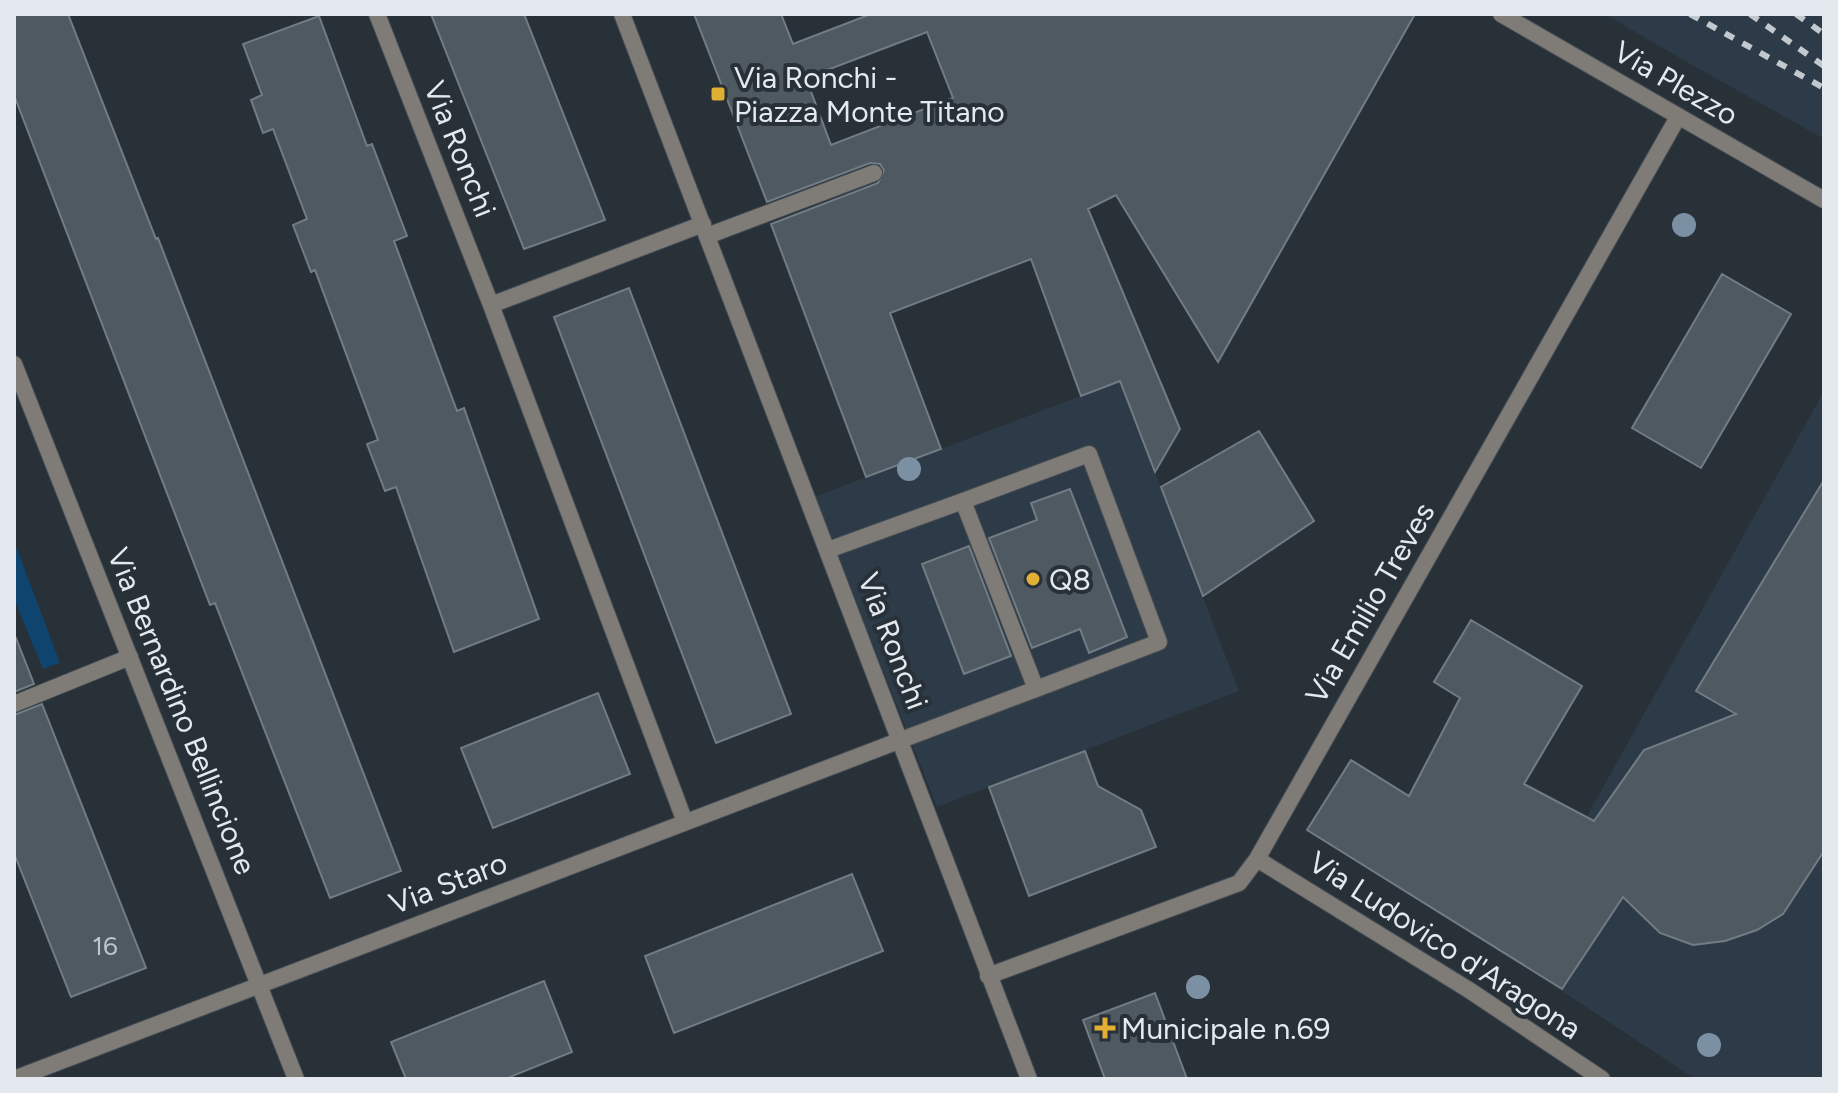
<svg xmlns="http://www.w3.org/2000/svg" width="1838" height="1093" viewBox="0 0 1838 1093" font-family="Figtree,sans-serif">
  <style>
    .built { fill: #2d3a47 }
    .green { fill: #0f446e }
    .building { fill: #4f5961; stroke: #727c85; stroke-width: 2; fill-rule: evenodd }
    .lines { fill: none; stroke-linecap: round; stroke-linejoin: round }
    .service-casing { stroke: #464e55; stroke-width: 18 }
    .minor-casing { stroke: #464e55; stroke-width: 18 }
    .tertiary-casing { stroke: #464e55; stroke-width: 18 }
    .service { stroke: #7f7c77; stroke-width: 16 }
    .minor { stroke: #7f7c77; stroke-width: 16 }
    .tertiary { stroke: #7f7c77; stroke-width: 16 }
    .rail { stroke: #c2c9ce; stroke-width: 6; stroke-dasharray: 10 10; stroke-linecap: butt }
    .tree { fill: #7c90a4 }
    .poi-dot { fill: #e1af34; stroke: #283038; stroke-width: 3 }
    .labels { text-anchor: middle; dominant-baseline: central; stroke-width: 8; stroke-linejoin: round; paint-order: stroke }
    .number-label { font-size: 26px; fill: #bec5cb }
    .poi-label { font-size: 30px; fill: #e3e9ee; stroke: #283038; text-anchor: start }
    .street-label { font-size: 30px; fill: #e3e9ee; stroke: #283038 }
  </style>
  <rect width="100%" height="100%" fill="#283038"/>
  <path class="built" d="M 1605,14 L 1824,14 L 1824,139 L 1683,60 Z
    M 1120,381 L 1239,691 L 937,807 L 814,497 Z
    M 1824,391 L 1824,1079 L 1695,1079 L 1509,956 Z"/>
  <path class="green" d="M 14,541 L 60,663 L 43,669 L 14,599 Z"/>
  <path class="building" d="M 14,14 L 68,14 L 156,239 L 158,238 L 401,871 L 330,898 L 215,603 L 210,605 L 14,95 Z
    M 431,14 L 524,14 L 605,220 L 524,249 Z
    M 694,14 L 781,14 L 793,44 L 871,14 L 1415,14 L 1218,362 L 1116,195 L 1088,209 L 1180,429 L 1155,472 L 1120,381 L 1081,396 L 1031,259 L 890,313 L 941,449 L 866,477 L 771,224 L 878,183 L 884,170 L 880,164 L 870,163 L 767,202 ZM 927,32 L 953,98 L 831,145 L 806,78 Z
    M 319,16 L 367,146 L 372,144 L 407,236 L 394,241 L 457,411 L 464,408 L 539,619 L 454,652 L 396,487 L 385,491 L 367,444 L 378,440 L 315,270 L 311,272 L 293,225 L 307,219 L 273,129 L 263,133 L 251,100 L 262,95 L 243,44 Z
    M 1722,274 L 1791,314 L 1701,468 L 1632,428 Z
    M 629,288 L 791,714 L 716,743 L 554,317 Z
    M 1259,431 L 1314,521 L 1203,596 L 1161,487 Z
    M 1824,480 L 1824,851 L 1783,914 L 1757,930 L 1725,941 L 1693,945 L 1660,933 L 1623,897 L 1562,989 L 1307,830 L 1351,760 L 1409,796 L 1460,698 L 1434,682 L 1471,620 L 1582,686 L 1524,784 L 1594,821 L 1644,750 L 1736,714 L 1696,691 Z
    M 1070,489 L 1127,637 L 1089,653 L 1080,629 L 1032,648 L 989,538 L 1037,520 L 1031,503 Z
    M 969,546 L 1011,656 L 964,674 L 922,564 Z
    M 16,638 L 34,684 L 14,692 L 14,639 Z
    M 598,693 L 630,774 L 493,828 L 461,748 Z
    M 42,704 L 146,968 L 71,997 L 14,853 L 14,715 Z
    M 1085,751 L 1098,786 L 1141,810 L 1156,847 L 1029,896 L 989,787 Z
    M 852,874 L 883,951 L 674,1033 L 645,956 Z
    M 544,981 L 572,1052 L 505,1079 L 406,1079 L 391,1042 Z
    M 1155,993 L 1187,1079 L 1105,1079 L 1083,1020 Z"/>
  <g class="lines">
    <g class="service-casing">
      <path id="service" d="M 377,14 L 491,305 L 685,822
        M 707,236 L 874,173
        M 491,305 L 703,224
        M 963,501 L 1089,454 L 1159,642 L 1036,689
        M 828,550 L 963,501 L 1036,689 L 901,740
        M 14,704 L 130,657"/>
    </g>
    <g class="minor-casing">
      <path id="minor" d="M 1501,14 L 1824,200
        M 14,364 L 296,1079
        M 1257,859 L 1469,990 L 1602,1079
        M 988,976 L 1239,883 L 1257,859 L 1678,117
        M 14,1079 L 901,740"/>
    </g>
    <g class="tertiary-casing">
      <path id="tertiary" d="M 622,14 L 1029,1079"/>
    </g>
    <use href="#service" class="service"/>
    <use href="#minor" class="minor"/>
    <use href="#tertiary" class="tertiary"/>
    <path class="rail" d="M 1690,14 L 1824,88
      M 1750,14 L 1824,66
      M 1796,14 L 1824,34"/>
  </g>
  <g class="tree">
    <circle cx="1684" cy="225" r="12"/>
    <circle cx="909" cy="469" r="12"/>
    <circle cx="1198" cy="987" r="12"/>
    <circle cx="1709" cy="1045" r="12"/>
  </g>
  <g class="poi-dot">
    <rect x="710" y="86" width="16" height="16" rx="4"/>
    <circle cx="1033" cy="579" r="8"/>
    <path d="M1101 1016h8v8h8v8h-8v8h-8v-8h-8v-8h8z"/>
  </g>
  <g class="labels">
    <g class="number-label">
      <text x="105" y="946">16</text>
    </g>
    <g class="poi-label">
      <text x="734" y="77">Via Ronchi -<tspan x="734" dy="34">Piazza Monte Titano</tspan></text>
      <text x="1049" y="579">Q8</text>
      <text x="1121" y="1028">Municipale n.69</text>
    </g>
    <g class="street-label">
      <text transform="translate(1676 83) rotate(30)">Via Plezzo</text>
      <text transform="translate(460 149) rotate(68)">Via Ronchi</text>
      <text transform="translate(1370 603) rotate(-60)">Via Emilio Treves</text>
      <text transform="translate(893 641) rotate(69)">Via Ronchi</text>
      <text transform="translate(182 711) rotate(68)">Via Bernardino Bellincione</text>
      <text transform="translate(448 883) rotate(-21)">Via Staro</text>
      <text transform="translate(1445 945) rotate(33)">Via Ludovico d'Aragona</text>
    </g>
  </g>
  <rect width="1838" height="1093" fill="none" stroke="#e3e9ee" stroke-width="32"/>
</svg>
